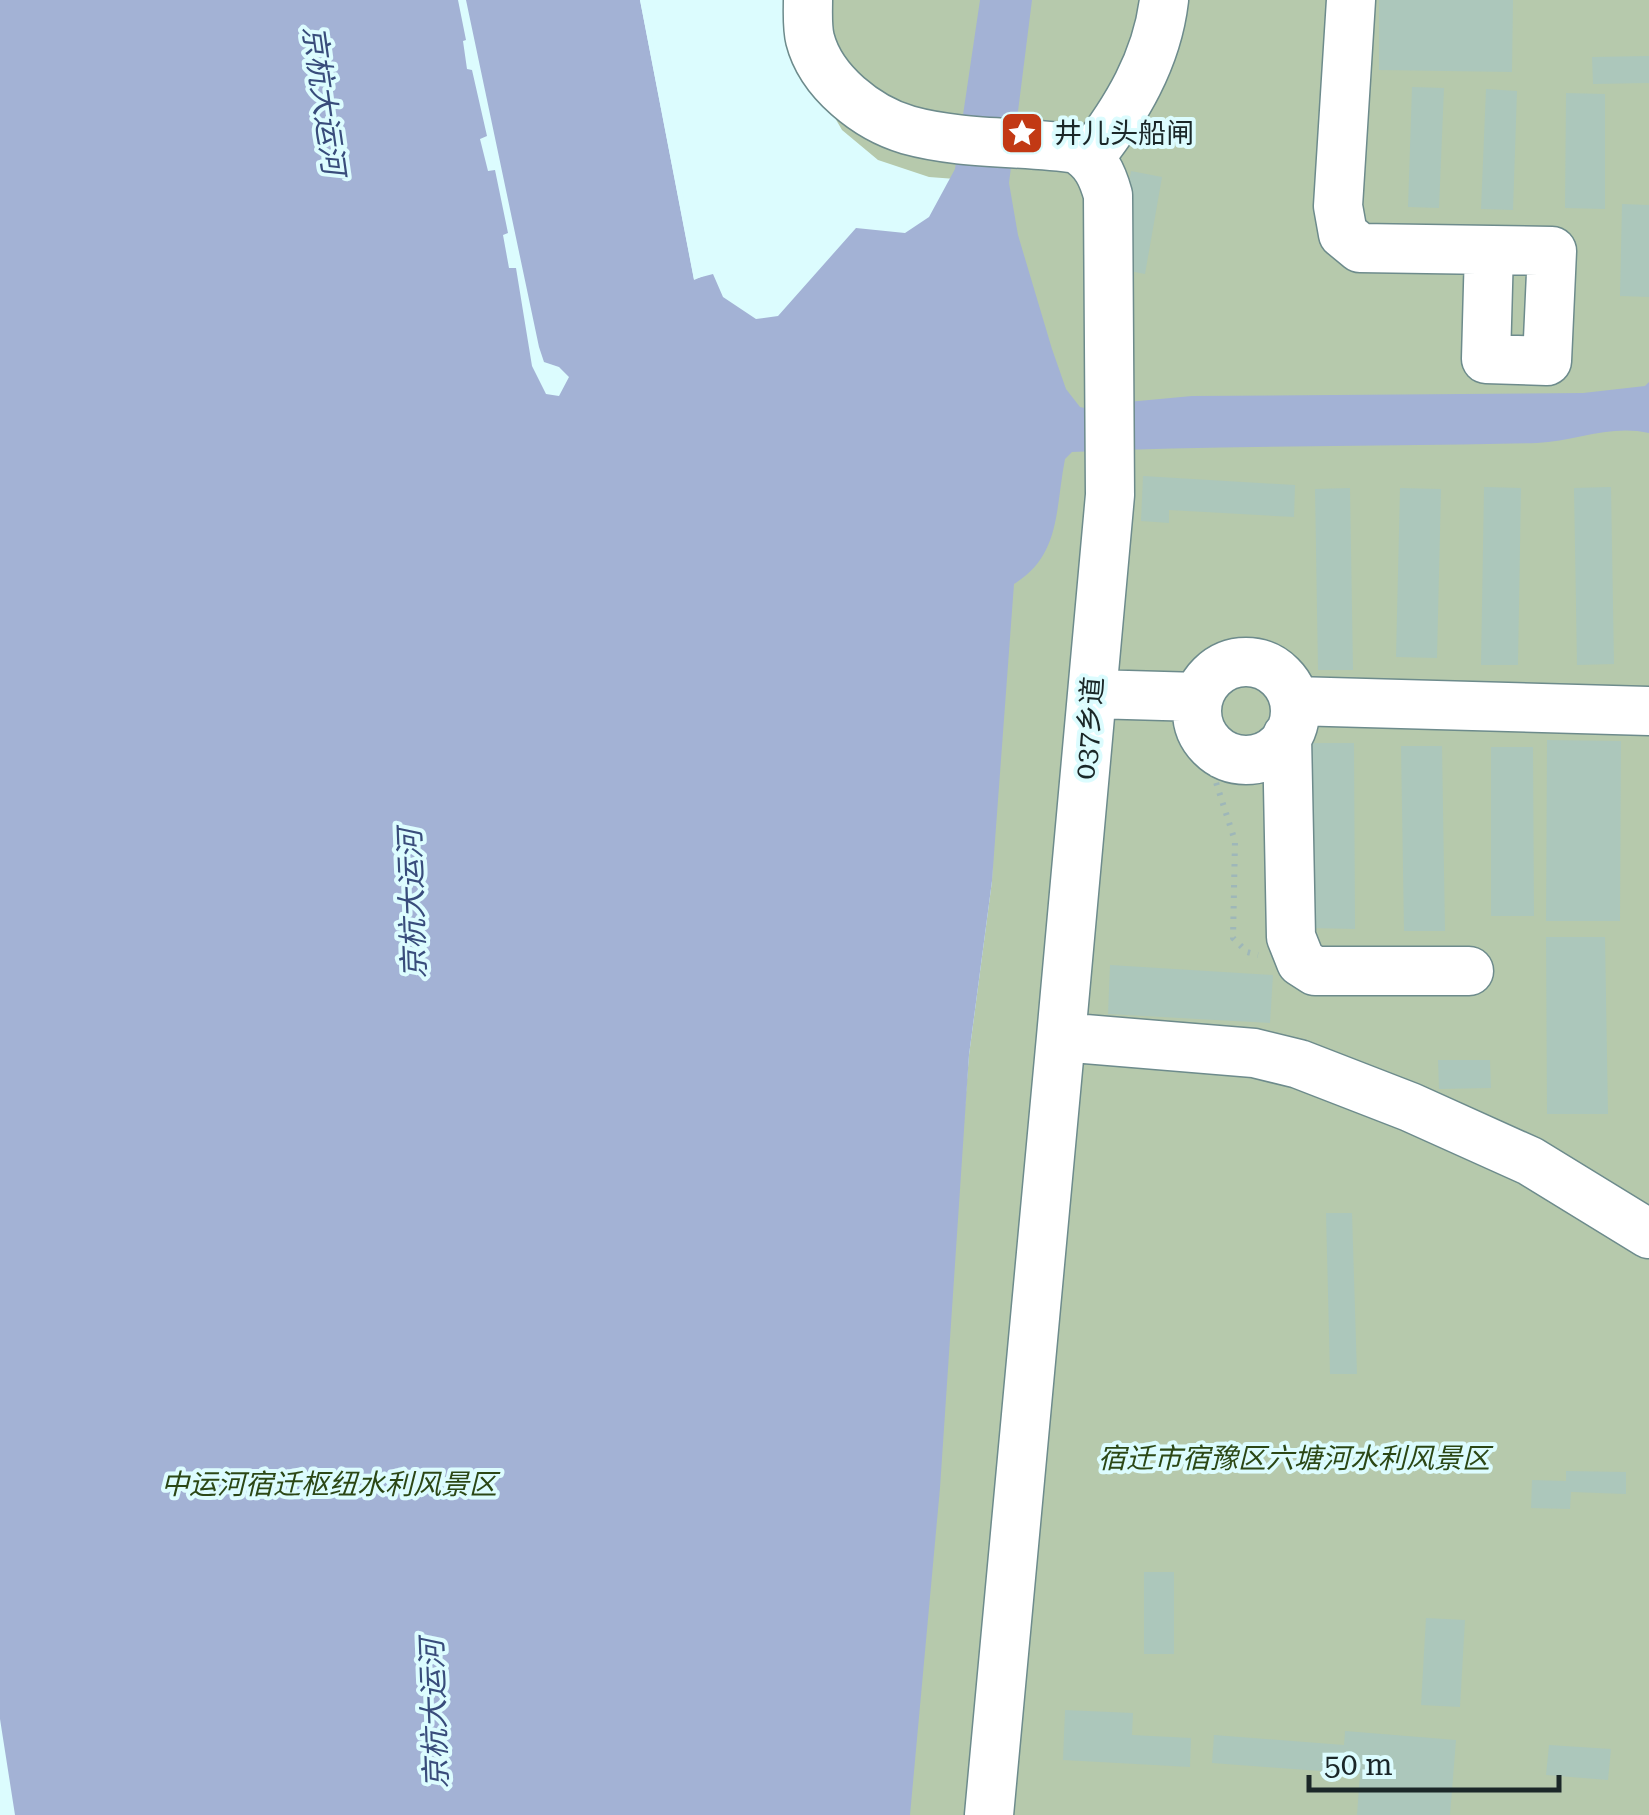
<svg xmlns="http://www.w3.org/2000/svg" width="1649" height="1815" viewBox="0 0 1649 1815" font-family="'Roboto Serif','Noto Sans SC',serif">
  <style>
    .green { fill: #b6c9ac }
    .water { fill: #a3b2d5 }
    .pier { fill: #dcfcfe }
    .building { fill: #acc7bb }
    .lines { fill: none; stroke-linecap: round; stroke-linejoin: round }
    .minor-casing { stroke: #6d8b8c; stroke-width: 51 }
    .path { stroke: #9eb7b9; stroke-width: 6; stroke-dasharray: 2.5 8; stroke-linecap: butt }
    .minor { stroke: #fff; stroke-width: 48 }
    .labels { text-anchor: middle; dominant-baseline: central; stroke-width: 8; stroke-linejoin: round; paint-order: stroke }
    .poi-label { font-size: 28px; fill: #1b2728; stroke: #dcfcfe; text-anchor: start }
    .street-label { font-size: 28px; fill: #1b2728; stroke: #dcfcfe }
    .park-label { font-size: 28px; font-style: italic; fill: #2b4715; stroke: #dcfcfe }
    .water-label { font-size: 30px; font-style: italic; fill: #384c7b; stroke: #dcfcfe }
  </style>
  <rect width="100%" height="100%" fill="#dcfcfe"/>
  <path class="green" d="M 793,0 L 1649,0 L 1649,1815 L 908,1815 L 969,1055 L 992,881 L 1009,183 L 929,177 L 878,160 L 842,130 L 812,78 Z"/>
  <path class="water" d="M 0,0 L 640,0 L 694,279 L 713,274 L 723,297 L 756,319 L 778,316 L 856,228 L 905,233 L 929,217 L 955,169 L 980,0 L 1032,0 L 1009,183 L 1018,235 L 1052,349 L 1066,389 L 1080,407 L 1093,410 L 1117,403 L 1192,396 L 1583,393 L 1645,386 L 1649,382 L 1649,433 C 1611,424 1575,441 1537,443 C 1382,447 1227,445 1072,452 L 1065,459 C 1055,510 1061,555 1014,584 L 992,881 L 969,1055 L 940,1488 L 910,1815 L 15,1815 L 0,1719 Z"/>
  <path class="pier" d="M 458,0 L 466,0 L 539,347 L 544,362 L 559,367 L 569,377 L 559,396 L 546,394 L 532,366 L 516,268 L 509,268 L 503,235 L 508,233 L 495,170 L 488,171 L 480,139 L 487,136 L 472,70 L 467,69 L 463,41 L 466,40 Z
    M 640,0 L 645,0 L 698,273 L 717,270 L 694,280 Z"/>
  <path class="building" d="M 1379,0 L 1513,0 L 1512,72 L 1379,70 Z
    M 1649,56 L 1649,83 L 1593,84 L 1592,57 Z
    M 1412,87 L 1444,88 L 1439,208 L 1408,207 Z
    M 1486,89 L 1517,91 L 1513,210 L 1481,209 Z
    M 1566,93 L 1605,94 L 1605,209 L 1565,208 Z
    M 1131,171 L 1162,177 L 1145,274 L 1114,268 Z
    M 1622,204 L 1649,205 L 1649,297 L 1620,296 Z
    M 1143,476 L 1295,485 L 1294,517 L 1169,510 L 1169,523 L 1141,521 Z
    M 1484,487 L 1521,488 L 1518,665 L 1481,665 Z
    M 1611,487 L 1614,664 L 1577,665 L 1574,488 Z
    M 1350,488 L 1353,670 L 1318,670 L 1315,489 Z
    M 1400,488 L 1441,489 L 1437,658 L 1396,657 Z
    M 1547,740 L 1621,741 L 1620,921 L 1546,921 Z
    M 1310,743 L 1354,743 L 1355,929 L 1311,928 Z
    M 1401,746 L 1442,746 L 1445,931 L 1404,931 Z
    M 1491,747 L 1533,747 L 1534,916 L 1491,916 Z
    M 1546,937 L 1605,937 L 1608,1114 L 1547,1114 Z
    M 1110,965 L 1273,975 L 1270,1023 L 1108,1014 Z
    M 1438,1060 L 1490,1060 L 1491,1088 L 1439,1089 Z
    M 1326,1213 L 1352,1213 L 1357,1374 L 1330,1374 Z
    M 1566,1471 L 1626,1472 L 1626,1494 L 1571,1492 L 1570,1509 L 1531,1508 L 1532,1480 L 1566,1481 Z
    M 1144,1572 L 1174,1572 L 1174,1654 L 1144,1654 Z
    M 1426,1618 L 1465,1620 L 1460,1707 L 1421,1705 Z
    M 1065,1710 L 1133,1713 L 1132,1735 L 1191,1738 L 1190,1767 L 1063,1760 Z
    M 1345,1731 L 1456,1740 L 1450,1815 L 1357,1815 L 1360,1774 L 1212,1763 L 1214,1735 L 1344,1745 Z
    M 1549,1745 L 1611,1749 L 1608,1780 L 1546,1775 Z"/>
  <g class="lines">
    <g class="minor-casing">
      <path id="minor" d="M 808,0 C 808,12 807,27 810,39 C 821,82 867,118 908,130 C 962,145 1022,141 1077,149 C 1096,161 1102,174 1108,195 L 1110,495 L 1061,1037 L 1254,1053 L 1299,1064 L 1410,1107 L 1530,1161 L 1649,1234
        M 1351,0 L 1338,206 L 1343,234 L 1360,248 L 1552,251 L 1547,361 L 1486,359 L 1489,250
        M 1090,157 C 1126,111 1157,60 1164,0
        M1197 711a49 49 0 1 1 98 0a49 49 0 1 1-98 0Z
        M 1092,694 L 1199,697
        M 1294,701 L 1649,711
        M 1287,736 L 1291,937 L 1301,962 L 1315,971 L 1469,971
        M 989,1815 L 1061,1037"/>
    </g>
    <path class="path" d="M 1200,733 L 1235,841 L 1233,938 L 1247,952 L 1258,955"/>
    <use href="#minor" class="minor"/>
  </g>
  <defs>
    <g id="sight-square" transform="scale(2.25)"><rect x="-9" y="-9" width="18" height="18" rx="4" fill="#c23914" stroke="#dcfcfe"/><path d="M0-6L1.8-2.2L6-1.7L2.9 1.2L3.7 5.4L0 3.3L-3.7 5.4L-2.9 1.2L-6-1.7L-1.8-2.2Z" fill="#fff"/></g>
  </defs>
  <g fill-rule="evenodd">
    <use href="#sight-square" x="1022" y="133"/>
  </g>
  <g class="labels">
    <g class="poi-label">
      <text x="1054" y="133">井儿头船闸</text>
    </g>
    <g class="street-label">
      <text transform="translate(1089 728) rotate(-85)">037乡道</text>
    </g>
    <g class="park-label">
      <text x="1294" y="1458">宿迁市宿豫区六塘河水利风景区</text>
      <text x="329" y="1484">中运河宿迁枢纽水利风景区</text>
    </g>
    <g class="water-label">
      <text transform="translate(324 100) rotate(82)">京杭大运河</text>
      <text transform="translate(412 904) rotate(-92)">京杭大运河</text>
      <text transform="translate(434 1714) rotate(-92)">京杭大运河</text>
    </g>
  </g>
  <path d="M1309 1775v15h250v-15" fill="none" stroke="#1b2728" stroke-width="5"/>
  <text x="1324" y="1775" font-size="30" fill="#1b2728" stroke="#dcfcfe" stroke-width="8" paint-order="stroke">50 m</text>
</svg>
